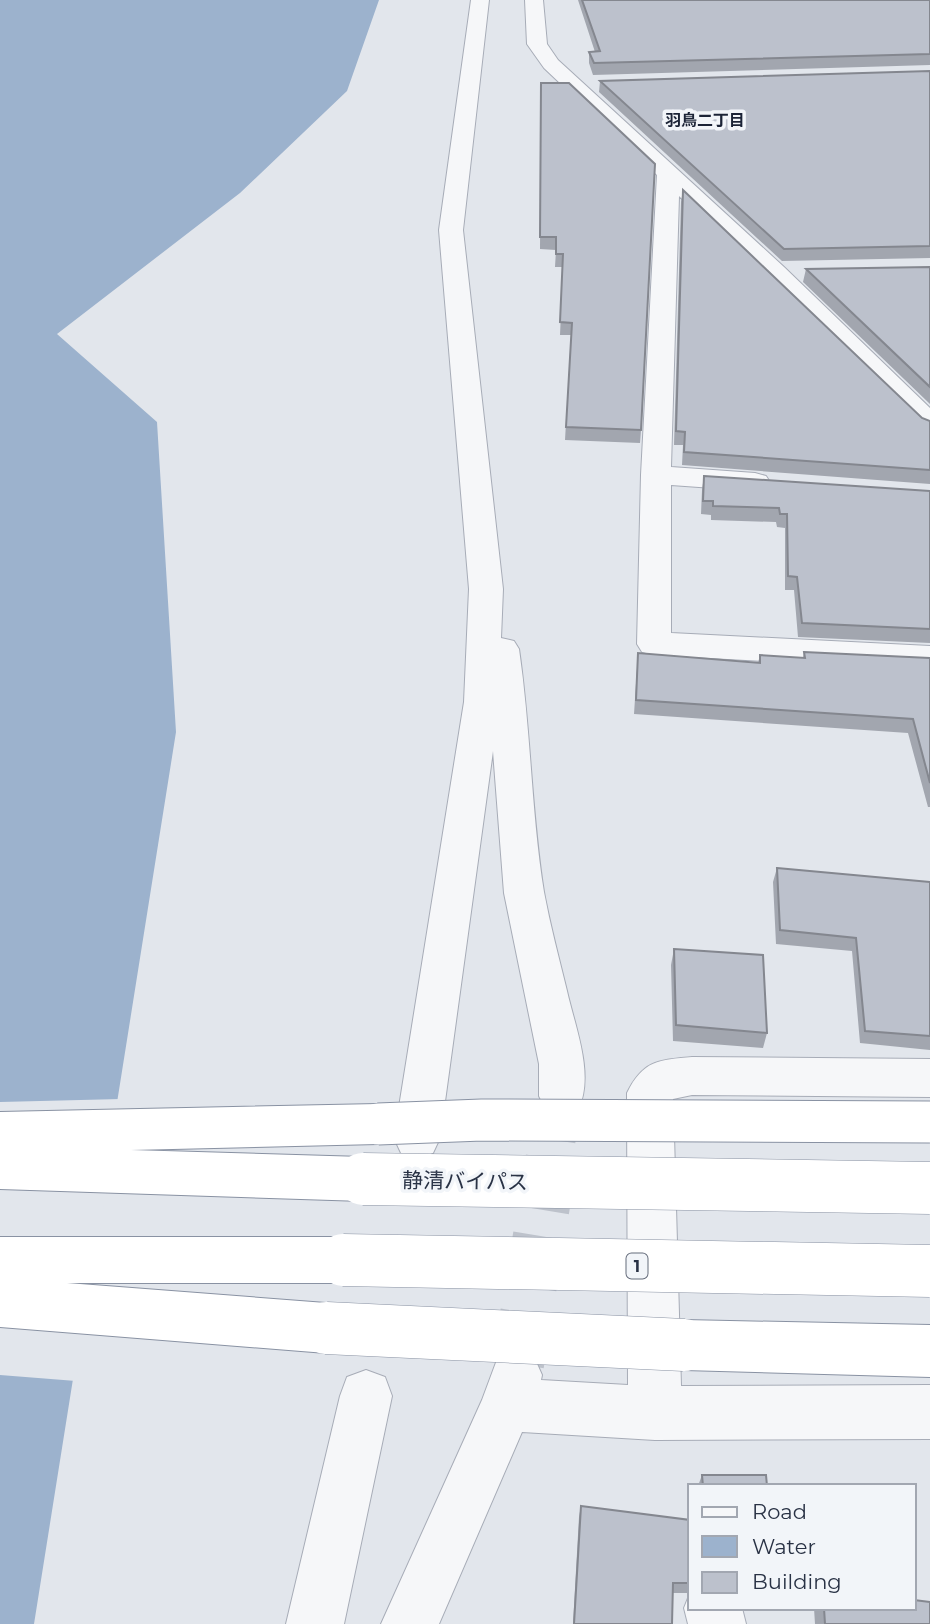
<svg xmlns="http://www.w3.org/2000/svg" width="930" height="1624" viewBox="0 0 930 1624" font-family="Montserrat,'Noto Sans JP',sans-serif">
  <style>
    .water { fill: #9cb2cd }
    .pier { fill: #e2e6ec }
    .lines { fill: none; stroke-linecap: round; stroke-linejoin: round }
    .minor-tunnel-far1 { stroke: #bdc2cb; stroke-width: 41; stroke-dasharray: 41 21; stroke-linecap: butt }
    .minor-tunnel { stroke: #bdc2cb; stroke-width: 52; stroke-dasharray: 52 26; stroke-linecap: butt }
    .minor-casing { stroke: #a7acb7; stroke-width: 2 }
    .highway-casing { stroke: #8992a3; stroke-width: 2 }
    .minor { fill: #f6f7f9; fill-rule: evenodd }
    .highway { fill: #fff; fill-rule: evenodd }
    .highway-bridge-far1-casing { stroke: #8992a3; stroke-width: 43; stroke-linecap: butt }
    .highway-bridge-casing { stroke: #8992a3; stroke-width: 53; stroke-linecap: butt }
    .highway-bridge-far1 { stroke: #fff; stroke-width: 41 }
    .highway-bridge { stroke: #fff; stroke-width: 52 }
    .wall { fill: #a2a6af }
    .building { fill: #bcc1cc; stroke: #84878f; stroke-width: 2 }
    .labels { text-anchor: middle; dominant-baseline: central; stroke-width: 7; stroke-linejoin: round; paint-order: stroke }
    .far-neighbourhood-label { font-size: 16px; font-weight: bold; fill: #1b2336; stroke: #f2f5f9 }
    .shield { fill: #f2f5f9; stroke: #656c7b; stroke-width: 2 }
    .shield-label { font-size: 16px; font-weight: bold; fill: #293245 }
    .near-street-label { font-size: 21px; fill: #293245; stroke: #f2f5f9 }
  </style>
  <rect width="100%" height="100%" fill="#e2e6ec"/>
  <path class="water" d="M 0,0 L 379,0 L 347,91 L 240,193 L 57,334 L 157,422 L 176,732 L 34,1624 L 0,1624 Z"/>
  <path class="pier" d="M 121,1099 L 76,1381 L 0,1375 L 0,1102 Z"/>
  <g class="lines">
    <path class="minor-tunnel-far1" d="M 555,1140 L 562,1096"/>
    <path class="minor-tunnel" d="M 518,1364 L 555,1138"/>
    <g class="minor-casing">
      <path id="minor" d="M 471,0 L 489,0 L 463,230 L 503,589 L 501,638 L 514,641 L 519,649 C 531,730 531,812 544,892 C 550,925 559,958 567,991 C 575,1027 595,1075 578,1110 L 562,1116 L 546,1110 L 539,1096 L 539,1064 L 504,893 L 493,751 L 440,1138 L 433,1153 L 417,1159 L 401,1153 L 394,1138 L 464,702 L 469,589 L 439,230 Z
        M 525,0 L 543,0 L 547,44 L 558,60 L 784,267 L 930,408 L 930,433 L 920,430 L 679,196 L 671,467 L 755,473 L 766,476 L 770,482 L 766,488 L 755,491 L 671,485 L 671,633 L 930,646 L 930,670 L 654,655 L 642,652 L 637,644 L 641,475 L 657,175 L 544,68 L 527,44 Z
        M 692,1057 L 930,1059 L 930,1097 L 692,1095 L 673,1099 L 681,1386 L 930,1385 L 930,1439 L 655,1440 L 522,1432 L 439,1624 L 381,1624 L 482,1400 L 498,1357 L 516,1349 L 534,1357 L 542,1375 L 541,1380 L 628,1385 L 627,1093 C 643,1060 659,1060 692,1057 Z
        M 366,1370 L 385,1377 L 392,1396 L 344,1624 L 286,1624 L 340,1396 L 347,1377 Z
        M 690,1593 L 690,1608 L 742,1608 L 746,1624 L 688,1624 L 684,1608 Z"/>
    </g>
    <g class="highway-casing">
      <path id="highway" d="M 378,1104 L 394,1110 L 401,1124 L 394,1138 L 378,1144 L 131,1150 L 363,1157 L 380,1164 L 387,1179 L 380,1194 L 363,1201 L 0,1189 L 0,1112 Z
        M 0,1237 L 343,1237 L 360,1243 L 368,1260 L 360,1277 L 343,1283 L 67,1283 L 326,1303 L 344,1310 L 351,1328 L 344,1346 L 326,1353 L 0,1327 Z
        M 684,1320 L 930,1325 L 930,1377 L 684,1370 L 666,1363 L 658,1345 L 666,1327 Z"/>
    </g>
    <use href="#minor" class="minor"/>
    <use href="#highway" class="highway"/>
    <g class="highway-bridge-far1-casing">
      <path id="highway-bridge-far1" d="M 378,1124 L 482,1120 L 930,1122"/>
    </g>
    <g class="highway-bridge-casing">
      <path id="highway-bridge" d="M 363,1179 L 930,1188
        M 343,1260 L 930,1271
        M 326,1328 L 684,1345"/>
    </g>
    <use href="#highway-bridge-far1" class="highway-bridge-far1"/>
    <use href="#highway-bridge" class="highway-bridge"/>
  </g>
  <path class="wall" d="M 578,0 L 930,0 L 930,65 L 593,75 L 589,63 L 589,52 L 595,52 Z
    M 930,71 L 930,258 L 782,261 L 599,92 L 600,81 Z
    M 541,83 L 641,430 L 640,443 L 565,440 L 571,335 L 560,335 L 563,267 L 555,267 L 556,250 L 540,249 Z
    M 683,190 L 922,418 L 930,421 L 930,484 L 682,465 L 683,445 L 674,445 L 681,202 Z
    M 930,267 L 930,404 L 803,282 L 806,269 Z
    M 704,476 L 930,491 L 930,643 L 798,637 L 794,590 L 785,590 L 785,528 L 777,527 L 776,522 L 711,520 L 711,515 L 701,514 L 702,490 Z
    M 804,652 L 930,658 L 930,807 L 928,807 L 908,733 L 634,714 L 638,653 L 758,663 L 760,655 L 803,658 Z
    M 777,868 L 930,882 L 930,1050 L 860,1043 L 852,951 L 776,944 L 773,882 Z
    M 674,949 L 767,1033 L 763,1048 L 673,1041 L 671,965 Z
    M 702,1475 L 767,1486 L 698,1486 Z
    M 581,1506 L 690,1520 L 690,1593 L 673,1593 L 672,1624 L 573,1624 L 579,1517 Z
    M 814,1608 L 914,1608 L 930,1624 L 815,1624 Z"/>
  <path class="building" d="M 582,0 L 930,0 L 930,54 L 594,63 L 589,52 L 600,51 Z
    M 930,71 L 930,246 L 784,249 L 600,81 Z
    M 541,83 L 569,83 L 655,164 L 641,430 L 566,427 L 572,323 L 560,322 L 563,254 L 556,254 L 556,237 L 540,237 Z
    M 683,190 L 922,418 L 930,421 L 930,470 L 684,452 L 685,432 L 676,431 Z
    M 930,267 L 930,387 L 806,269 Z
    M 704,476 L 930,491 L 930,629 L 802,623 L 797,577 L 788,576 L 787,514 L 780,514 L 779,508 L 713,506 L 713,501 L 703,501 Z
    M 804,652 L 930,658 L 930,783 L 913,719 L 636,700 L 638,653 L 760,663 L 760,655 L 805,658 Z
    M 777,868 L 930,882 L 930,1036 L 865,1031 L 856,938 L 780,930 Z
    M 674,949 L 763,955 L 767,1033 L 676,1025 Z
    M 702,1475 L 766,1475 L 767,1486 L 703,1486 Z
    M 581,1506 L 690,1520 L 690,1583 L 673,1583 L 672,1624 L 574,1624 Z
    M 914,1600 L 930,1602 L 930,1624 L 825,1624 L 824,1608 L 914,1608 Z"/>
  <g class="labels">
    <g class="far-neighbourhood-label">
      <text x="705" y="120">羽鳥二丁目</text>
    </g>
    <rect class="shield" x="626.5" y="1253.5" width="21" height="25" rx="5"/>
    <g class="shield-label">
      <text x="637" y="1266">1</text>
    </g>
    <g class="near-street-label">
      <text transform="translate(465 1181) rotate(1)">静清バイパス</text>
    </g>
  </g>
  <rect x="688" y="1484" width="228" height="126" fill="#f2f5f9" stroke="#a2a7b1" stroke-width="2"/>
  <rect x="702" y="1507" width="35" height="10" fill="#f6f7f9" stroke="#a2a7b1" stroke-width="2"/>
  <text x="752" y="1519" font-size="21" fill="#293245">Road</text>
  <rect x="702" y="1536" width="35" height="21" fill="#9cb2cd" stroke="#a2a7b1" stroke-width="2"/>
  <text x="752" y="1554" font-size="21" fill="#293245">Water</text>
  <rect x="702" y="1572" width="35" height="21" fill="#bcc1cc" stroke="#a2a7b1" stroke-width="2"/>
  <text x="752" y="1589" font-size="21" fill="#293245">Building</text>
</svg>
